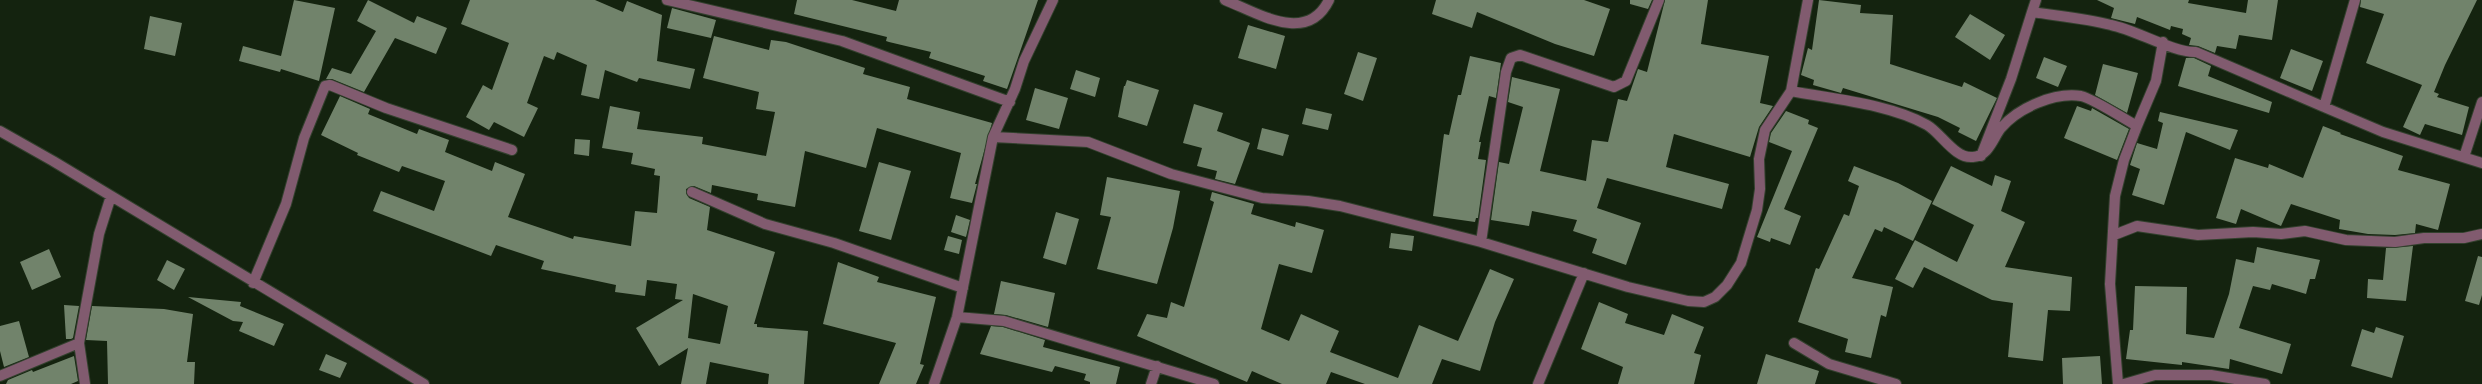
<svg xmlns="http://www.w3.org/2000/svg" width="2482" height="384" viewBox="0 0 2482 384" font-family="'IBM Plex Sans',sans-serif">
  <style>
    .building { fill: #71836b; fill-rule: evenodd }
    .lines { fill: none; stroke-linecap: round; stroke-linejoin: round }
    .minor-casing { stroke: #32402d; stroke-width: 12 }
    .minor { stroke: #815b6f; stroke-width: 10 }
  </style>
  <rect width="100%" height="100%" fill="#14230f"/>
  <path class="building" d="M 294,0 L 335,8 L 319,81 L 281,69 L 280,72 L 239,61 L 243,46 L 281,56 Z
    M 368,0 L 414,23 L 417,16 L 447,28 L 436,54 L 395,38 L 364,92 L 332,79 L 326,79 L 332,68 L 351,74 L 376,31 L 357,21 Z
    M 470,0 L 595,0 L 623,12 L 627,1 L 662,15 L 657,61 L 695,69 L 690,89 L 639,78 L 637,82 L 605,70 L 599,99 L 581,95 L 587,65 L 557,52 L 554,60 L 544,56 L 527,103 L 538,108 L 524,137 L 494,122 L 489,130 L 466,117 L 483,85 L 492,90 L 509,43 L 461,24 Z
    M 797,0 L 852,0 L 896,11 L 899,0 L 1038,0 L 1007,89 L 983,81 L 985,76 L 929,58 L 931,52 L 889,42 L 886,41 L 887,37 L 794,14 Z
    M 1436,0 L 1584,0 L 1610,9 L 1594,56 L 1555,44 L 1477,12 L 1472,28 L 1432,14 Z
    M 1630,0 L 1652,0 L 1648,9 L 1630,4 Z
    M 1665,0 L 1708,0 L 1701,44 L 1769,56 L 1760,103 L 1773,106 L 1759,127 L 1750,157 L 1674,134 L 1666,167 L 1729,184 L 1722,209 L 1607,178 L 1597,208 L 1641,223 L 1626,265 L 1592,253 L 1597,239 L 1573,231 L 1577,220 L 1532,211 L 1529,226 L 1491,220 L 1499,162 L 1509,164 L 1523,107 L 1508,102 L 1512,77 L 1560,89 L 1540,171 L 1586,181 L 1592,140 L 1608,142 L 1618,99 L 1627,101 L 1638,69 L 1647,72 Z
    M 1819,0 L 1861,5 L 1860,13 L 1893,15 L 1890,64 L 1962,87 L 1964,82 L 1997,98 L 1976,141 L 1958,132 L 1960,128 L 1938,117 L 1843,88 L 1841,93 L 1813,85 L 1814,80 L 1801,75 L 1808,48 L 1812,50 Z
    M 2097,0 L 2189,0 L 2188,3 L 2246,13 L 2248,0 L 2278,0 L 2272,40 L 2239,35 L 2236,49 L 2217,46 L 2215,53 L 2198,46 L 2189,45 L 2191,38 L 2182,34 L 2183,29 L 2171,26 L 2170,30 L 2137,17 L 2135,24 L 2111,18 L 2114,8 Z
    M 2361,0 L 2477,0 L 2445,65 L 2434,92 L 2439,94 L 2437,97 L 2469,107 L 2462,135 L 2425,124 L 2420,135 L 2403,127 L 2422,85 L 2366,63 L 2384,14 L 2360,7 Z
    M 672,8 L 716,20 L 711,38 L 667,28 Z
    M 1970,14 L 2005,35 L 1990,60 L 1955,37 Z
    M 150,16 L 182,23 L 175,56 L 144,49 Z
    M 1248,25 L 1285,36 L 1276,69 L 1238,58 Z
    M 714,36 L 769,50 L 771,40 L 786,42 L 865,68 L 863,74 L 910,87 L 907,99 L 992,123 L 975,184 L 977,184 L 972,203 L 950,198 L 961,153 L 877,128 L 866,168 L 805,151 L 795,207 L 757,200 L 758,194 L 712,185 L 711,193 L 694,186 L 686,189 L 686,193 L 689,198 L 710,207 L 707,230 L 775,252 L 754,324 L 757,324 L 757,327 L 808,331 L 804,384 L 768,384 L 769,374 L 710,362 L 706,384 L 681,384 L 688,348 L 659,366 L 636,328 L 683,300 L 675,299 L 677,284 L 647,280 L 645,296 L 615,292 L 616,285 L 541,269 L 544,261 L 496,245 L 491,256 L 373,211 L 381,191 L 434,211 L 445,181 L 402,166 L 399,172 L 357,155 L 358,153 L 321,135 L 340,96 L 370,109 L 368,114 L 417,134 L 419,129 L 449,140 L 445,152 L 492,171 L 495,162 L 525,174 L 508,217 L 573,239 L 574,236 L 631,246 L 635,211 L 657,213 L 660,176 L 654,175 L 655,169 L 631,164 L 633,153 L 602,148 L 610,106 L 640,112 L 637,129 L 703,137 L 702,144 L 766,156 L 775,112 L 756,109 L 759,92 L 703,78 ZM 693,294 L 728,306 L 720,344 L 688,338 Z
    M 2291,49 L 2323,61 L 2312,91 L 2280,78 Z
    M 1358,52 L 1377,58 L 1363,101 L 1344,94 Z
    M 1470,56 L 1501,63 L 1496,98 L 1489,96 L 1479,142 L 1481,142 L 1478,159 L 1486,160 L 1478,218 L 1476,218 L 1475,222 L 1433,216 L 1444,134 L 1449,135 L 1458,95 L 1461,95 Z
    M 2044,57 L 2067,66 L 2058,87 L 2036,78 Z
    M 2186,58 L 2194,58 L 2211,66 L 2208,76 L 2272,102 L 2269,113 L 2178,86 Z
    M 2103,64 L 2138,73 L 2127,113 L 2095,95 Z
    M 1076,70 L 1100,78 L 1095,97 L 1070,89 Z
    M 1127,80 L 1159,90 L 1147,126 L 1118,117 L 1124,86 L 1125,86 Z
    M 1035,88 L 1068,98 L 1059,129 L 1026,120 Z
    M 1194,104 L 1223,113 L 1217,131 L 1250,143 L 1235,184 L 1215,179 L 1217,171 L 1197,166 L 1202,148 L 1183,143 Z
    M 2077,106 L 2091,111 L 2092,108 L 2129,129 L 2117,160 L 2064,138 Z
    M 1306,108 L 1332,114 L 1328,130 L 1302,124 Z
    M 1786,111 L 1809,120 L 1808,124 L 1818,128 L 1784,209 L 1801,216 L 1790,245 L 1771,238 L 1770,242 L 1757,237 L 1792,151 L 1769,142 L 1771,133 Z
    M 2160,112 L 2238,130 L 2230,150 L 2186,132 L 2164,205 L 2132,195 L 2140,169 L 2130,165 L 2137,143 L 2157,149 L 2163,123 L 2158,121 Z
    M 2323,126 L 2341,133 L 2340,134 L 2403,156 L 2398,170 L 2450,184 L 2438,230 L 2416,224 L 2415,233 L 2395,235 L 2368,234 L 2339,229 L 2340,220 L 2291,204 L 2281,226 L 2241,209 L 2236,224 L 2216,218 L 2235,158 L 2268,168 L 2269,164 L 2303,178 Z
    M 1262,128 L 1289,135 L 1283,156 L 1257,149 Z
    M 575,139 L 590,140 L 589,156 L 574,154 Z
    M 879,162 L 911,171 L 891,240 L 859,231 Z
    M 1854,166 L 1898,183 L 1932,201 L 1913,241 L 1884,227 L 1882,232 L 1875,229 L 1852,278 L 1893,287 L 1886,317 L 1881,315 L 1871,358 L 1845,352 L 1848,339 L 1798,322 L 1816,268 L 1819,269 L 1844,214 L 1849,216 L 1859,186 L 1848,181 Z
    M 1951,166 L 1992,186 L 1995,175 L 2011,181 L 2001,211 L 2025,222 L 2005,267 L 2072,277 L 2070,311 L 2048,310 L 2043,361 L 2008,357 L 2013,303 L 1992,300 L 1924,267 L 1913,288 L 1895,279 L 1915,240 L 1957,262 L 1974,225 L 1932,204 Z
    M 1107,177 L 1180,191 L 1173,228 L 1157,284 L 1097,269 L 1111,217 L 1100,215 Z
    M 1212,192 L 1254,204 L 1251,214 L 1295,227 L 1296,222 L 1324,230 L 1312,273 L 1279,264 L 1261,329 L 1289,341 L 1301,314 L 1339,331 L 1330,352 L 1398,378 L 1419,325 L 1458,341 L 1490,269 L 1514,279 L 1495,322 L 1480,371 L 1442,359 L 1432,384 L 1365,384 L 1331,372 L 1326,384 L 1282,384 L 1252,371 L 1247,382 L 1137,336 L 1147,314 L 1167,318 L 1171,302 L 1184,307 L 1214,202 L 1210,200 Z
    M 1056,212 L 1079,219 L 1066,265 L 1043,258 Z
    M 956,215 L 970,220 L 966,237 L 951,232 Z
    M 1391,233 L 1414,236 L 1412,251 L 1389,248 Z
    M 948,236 L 962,240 L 959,254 L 944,250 Z
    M 2413,246 L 2406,301 L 2367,298 L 2368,279 L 2383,280 L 2386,248 Z
    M 2257,247 L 2320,260 L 2315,279 L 2310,279 L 2306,294 L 2272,284 L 2270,290 L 2253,286 L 2239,328 L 2291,344 L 2282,374 L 2230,359 L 2229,369 L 2182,362 L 2182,365 L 2126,359 L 2130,330 L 2133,330 L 2135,286 L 2187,287 L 2186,334 L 2214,338 L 2229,294 L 2236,259 L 2254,263 Z
    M 49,249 L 61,277 L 32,290 L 20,262 Z
    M 2478,256 L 2482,257 L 2482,295 L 2479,305 L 2465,301 Z
    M 167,260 L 185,269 L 174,290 L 157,280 Z
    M 838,262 L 879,277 L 877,282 L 936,297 L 920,364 L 924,365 L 916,384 L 879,384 L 896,343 L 823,324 Z
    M 1001,281 L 1055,293 L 1048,327 L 1006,315 L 994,314 Z
    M 188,297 L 241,302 L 240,306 L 284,324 L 274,346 L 239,331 L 243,322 L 233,321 Z
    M 1599,302 L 1628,314 L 1625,323 L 1664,335 L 1672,314 L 1704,327 L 1694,353 L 1701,355 L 1694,384 L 1618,384 L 1623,367 L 1581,349 Z
    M 64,305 L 79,306 L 73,338 L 71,339 L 66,339 Z
    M 92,306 L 164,309 L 193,314 L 187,362 L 195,362 L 194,384 L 108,384 L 107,341 L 86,340 Z
    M 19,321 L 29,357 L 4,367 L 0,351 L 0,326 Z
    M 991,326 L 1003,327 L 1045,340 L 1043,347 L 1120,367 L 1116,384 L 1090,384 L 1090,382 L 1084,380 L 1086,374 L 1055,366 L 1052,372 L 980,354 Z
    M 2376,327 L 2404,336 L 2392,378 L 2351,366 L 2362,329 L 2374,333 Z
    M 326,354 L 347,363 L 340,378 L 319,370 Z
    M 1766,354 L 1819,371 L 1815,384 L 1757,384 Z
    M 74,356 L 78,381 L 71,384 L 6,384 L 8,380 L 32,370 L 33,372 Z
    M 2100,356 L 2102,384 L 2063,384 L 2062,358 Z"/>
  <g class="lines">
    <g class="minor-casing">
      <path id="minor" d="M 667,0 L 842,41 L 1010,102
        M 1225,0 C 1258,13 1307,45 1329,0
        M 2032,12 L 2036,0
        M 1791,91 C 1833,99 1890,104 1927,125 C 1941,133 1955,159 1973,157 C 1989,156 1993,138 2001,128 C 2018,108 2054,92 2081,96 C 2094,99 2124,119 2137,126 L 2156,81 L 2163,42
        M 2324,107 L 2383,132 L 2482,163
        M 0,131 L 53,161 L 424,384
        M 993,137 L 1088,142 L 1171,174 L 1262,198 L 1308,201 L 1340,206 L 1481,242 L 1628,287 L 1688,301 L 1704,302 L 1715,297 L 1727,285 L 1741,263 L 1757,210 L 1760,189 L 1759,159 L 1765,130 L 1791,91 L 1808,0
        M 1981,156 L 2011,79 L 2032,12 C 2058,16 2085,18 2111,25 C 2136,30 2174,53 2196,52 L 2324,107 L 2355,0
        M 2464,157 L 2482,102
        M 692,192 L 765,224 L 834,243 L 963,288
        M 2114,235 L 2137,226 L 2198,235 L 2253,232 L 2281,234 L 2305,231 L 2346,240 L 2395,242 L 2424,238 L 2464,238 L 2482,234
        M 1481,242 L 1506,72 L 1511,58 L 1520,55 L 1614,87 L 1626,81 L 1659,0
        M 253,283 L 286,204 L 304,138 L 325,86 L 330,85 L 386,108 L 512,150
        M 957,317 L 1004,321 L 1214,384
        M 1794,343 L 1829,364 L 1896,384
        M 0,376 L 79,343
        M 85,384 L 79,343 L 99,234 L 111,196
        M 934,384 L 957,317 L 993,137 L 1015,89 L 1024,61 L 1053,0
        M 1151,384 L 1157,366
        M 1538,384 L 1584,273
        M 2118,384 L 2110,284 L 2115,196 L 2124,160 L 2137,126
        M 2124,384 L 2155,375 L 2211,375 L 2265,384"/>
    </g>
    <use href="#minor" class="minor"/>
  </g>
</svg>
